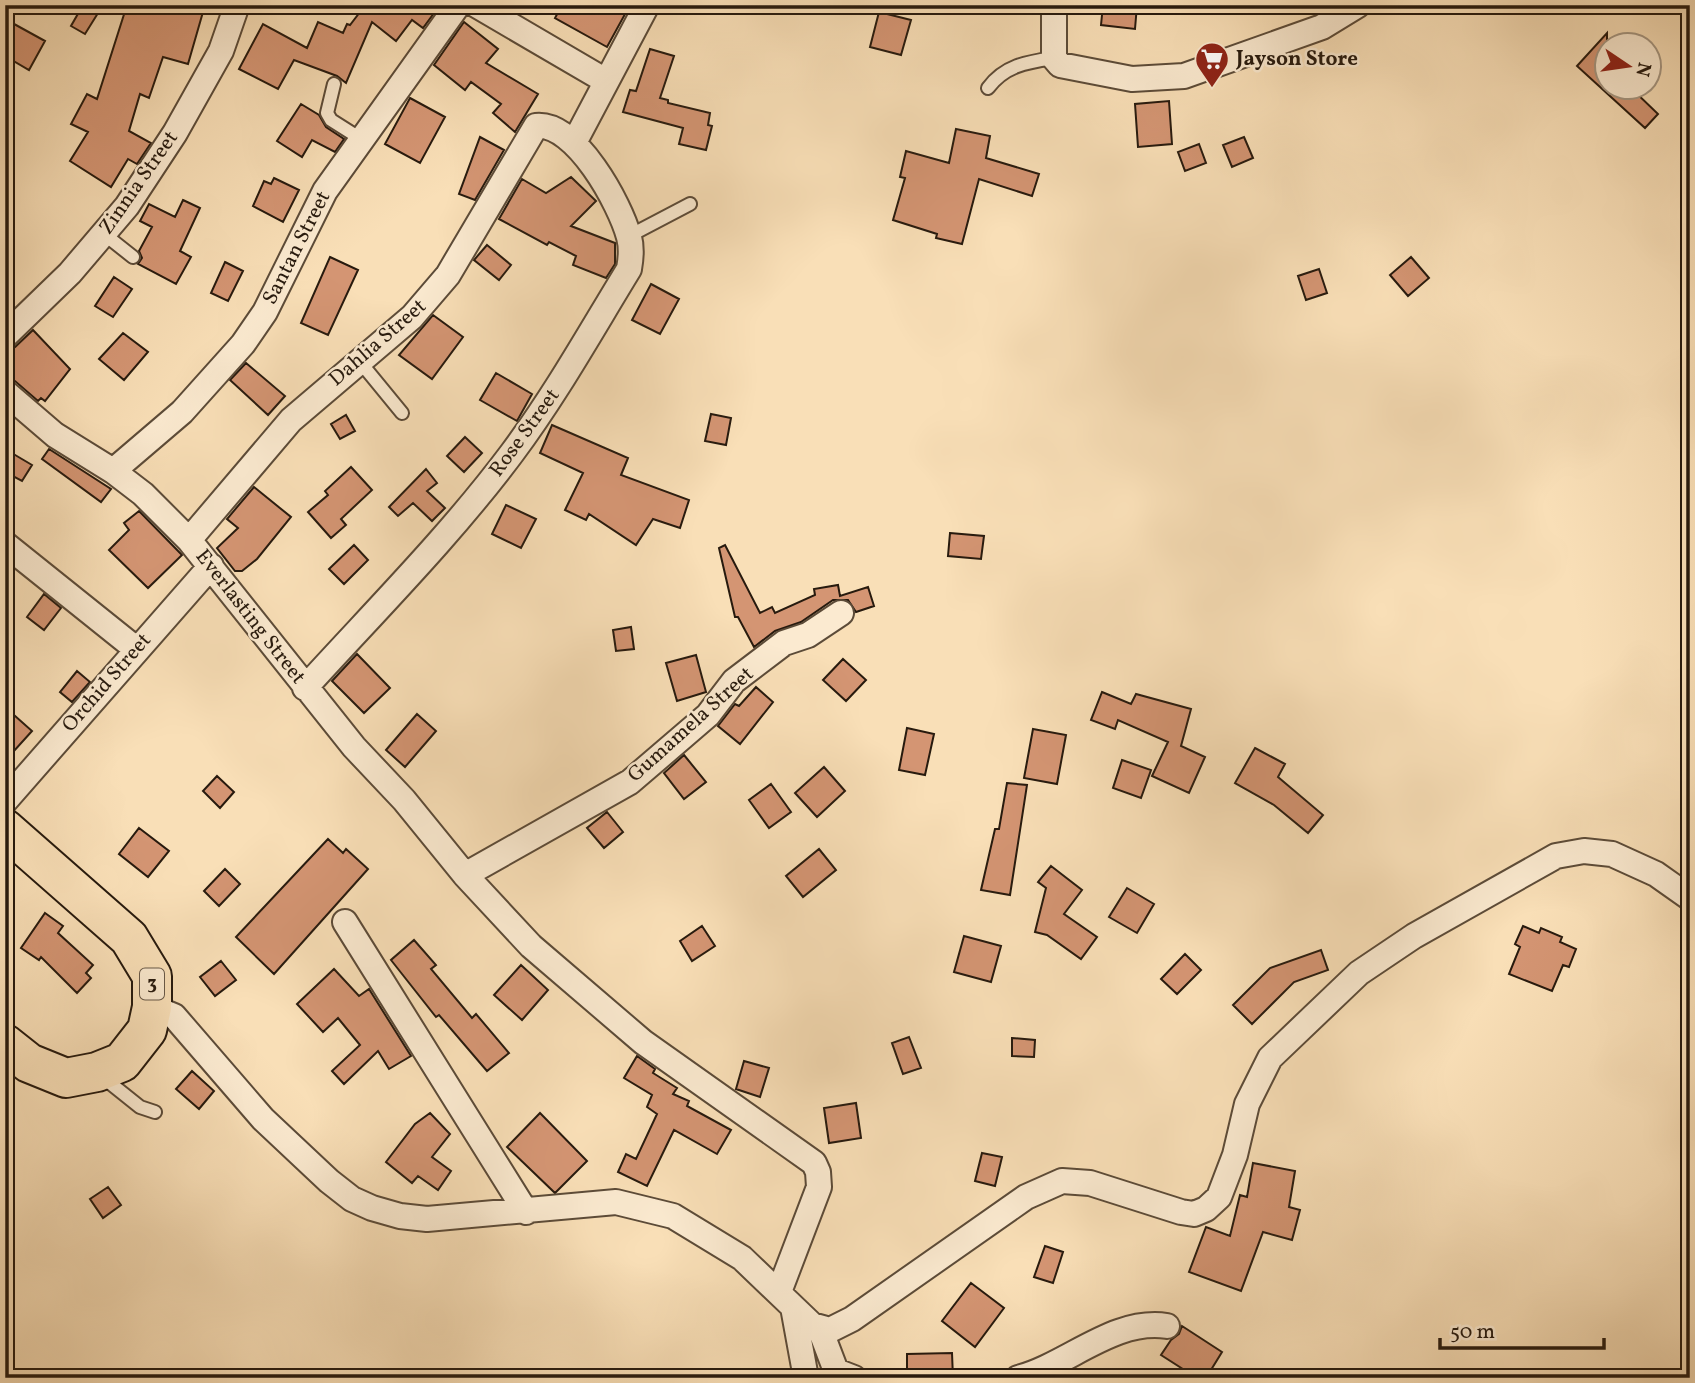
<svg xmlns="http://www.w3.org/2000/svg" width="1695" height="1383" viewBox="0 0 1695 1383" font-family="Vollkorn,serif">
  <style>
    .building { fill: #d49573; stroke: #271a0e; stroke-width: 2 }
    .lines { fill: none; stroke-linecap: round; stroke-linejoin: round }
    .service-casing { stroke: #5c4b38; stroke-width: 16 }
    .minor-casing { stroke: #5c4b38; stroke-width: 28 }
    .trunk-casing { stroke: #271a0e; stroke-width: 42 }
    .service { stroke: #fbead0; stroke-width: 12 }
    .minor { stroke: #fbead0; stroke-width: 24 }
    .trunk { stroke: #f9dfb7; stroke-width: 38 }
    .labels { text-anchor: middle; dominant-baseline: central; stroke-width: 5; stroke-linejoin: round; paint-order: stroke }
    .shield { fill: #fbead0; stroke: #675848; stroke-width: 2 }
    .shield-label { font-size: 19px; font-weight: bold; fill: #271a0e }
    .poi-label { font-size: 21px; font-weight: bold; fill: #271a0e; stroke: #fbead0; text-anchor: start }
    .street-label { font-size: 21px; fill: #271a0e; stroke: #fbead0 }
  </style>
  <rect width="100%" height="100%" fill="#f9dfb7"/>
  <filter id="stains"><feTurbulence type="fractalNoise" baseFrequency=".00286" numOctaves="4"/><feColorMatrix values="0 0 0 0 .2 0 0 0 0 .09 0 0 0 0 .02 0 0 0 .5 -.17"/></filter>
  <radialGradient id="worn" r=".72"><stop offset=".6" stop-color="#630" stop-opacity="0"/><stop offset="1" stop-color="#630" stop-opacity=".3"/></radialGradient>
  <path class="building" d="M 83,5 L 103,5 L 85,34 L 71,26 Z
    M 127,5 L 205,5 L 188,64 L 163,57 L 149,98 L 140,94 L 129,131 L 151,143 L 137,164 L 128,159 L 111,187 L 70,161 L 88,132 L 71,124 L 87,94 L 97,99 Z
    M 352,5 L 440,5 L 423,28 L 412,20 L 396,41 L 372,22 L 346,83 L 337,76 L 294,60 L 278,89 L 239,69 L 263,24 L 307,48 L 318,22 L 343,33 L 347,24 L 350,25 L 360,12 Z
    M 562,5 L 630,5 L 607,47 L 555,18 Z
    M 1103,5 L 1137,5 L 1135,29 L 1101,25 Z
    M 879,12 L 911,20 L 901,55 L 870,47 Z
    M 5,19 L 45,41 L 29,70 L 5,56 Z
    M 464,22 L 498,49 L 486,63 L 538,94 L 515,132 L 493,113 L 501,104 L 471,82 L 465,90 L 434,65 Z
    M 1607,33 L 1607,88 L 1631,88 L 1658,114 L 1645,128 L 1577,66 Z
    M 650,49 L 674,56 L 660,98 L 668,100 L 668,103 L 710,113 L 708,125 L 712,126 L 706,150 L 679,144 L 683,128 L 623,112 L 630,90 L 636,91 Z
    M 410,98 L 445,117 L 420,163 L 385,144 Z
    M 1169,101 L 1172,144 L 1138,147 L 1135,104 Z
    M 301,104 L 319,115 L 326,127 L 344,139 L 335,152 L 312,140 L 302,157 L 277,141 Z
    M 956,129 L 990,136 L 986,158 L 1039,174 L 1032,196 L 979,179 L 962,244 L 936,238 L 937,234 L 893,220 L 905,178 L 900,177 L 906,151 L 949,163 Z
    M 480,137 L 504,150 L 475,200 L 459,194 Z
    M 1244,137 L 1253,158 L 1232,167 L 1223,145 Z
    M 1199,144 L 1206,163 L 1185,171 L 1178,152 Z
    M 571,177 L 596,201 L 571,226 L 615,243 L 615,264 L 606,278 L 573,265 L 576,256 L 549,242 L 547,245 L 499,219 L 522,179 L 546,193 Z
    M 274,178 L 299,190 L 283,222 L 253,206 L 264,181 L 271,184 Z
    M 183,200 L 200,208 L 180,251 L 191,257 L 176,284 L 138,264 L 142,258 L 139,251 L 152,227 L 140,221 L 149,204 L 175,217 Z
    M 487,245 L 511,265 L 499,280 L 474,260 Z
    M 330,257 L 358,270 L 328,335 L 301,323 Z
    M 1411,257 L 1429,278 L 1408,296 L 1390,275 Z
    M 225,262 L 243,271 L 228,301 L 211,293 Z
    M 1319,269 L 1327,293 L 1306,300 L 1298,276 Z
    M 114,277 L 132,289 L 113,317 L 95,306 Z
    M 651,284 L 679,299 L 660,334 L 632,320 Z
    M 433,315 L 463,337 L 432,379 L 399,355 Z
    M 33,330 L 70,369 L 45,401 L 41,398 L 38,401 L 15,381 L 5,377 L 5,350 L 15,347 Z
    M 123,333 L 148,352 L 124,380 L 99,359 Z
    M 246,363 L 285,396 L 268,415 L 230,380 Z
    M 496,373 L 532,394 L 517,421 L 480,400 Z
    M 711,414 L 731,418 L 726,445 L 705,441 Z
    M 346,415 L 355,431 L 340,439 L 331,424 Z
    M 552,425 L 628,458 L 621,475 L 689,500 L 680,528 L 653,519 L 636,545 L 589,514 L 586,520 L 565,510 L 583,473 L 540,453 Z
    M 465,437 L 482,453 L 464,472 L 447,456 Z
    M 5,449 L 32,465 L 22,481 L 5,472 Z
    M 49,449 L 111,489 L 101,502 L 42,459 Z
    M 351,467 L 372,490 L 341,519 L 346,525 L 331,538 L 308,512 L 328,495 L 325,491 Z
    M 426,469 L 437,483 L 427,491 L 445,508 L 432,521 L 413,503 L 398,516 L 389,507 Z
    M 254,487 L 291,517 L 257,559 L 242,571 L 235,571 L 217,548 L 238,528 L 227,519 Z
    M 506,505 L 536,519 L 521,548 L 492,534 Z
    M 139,511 L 182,555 L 148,588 L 109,550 L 129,530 L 124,523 Z
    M 950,533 L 984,536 L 981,559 L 948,556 Z
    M 354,545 L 368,560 L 344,584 L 329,569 Z
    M 725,545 L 760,613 L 772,607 L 775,613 L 815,595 L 814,589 L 838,585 L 840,596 L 868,587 L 874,606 L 856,612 L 848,600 L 833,600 L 801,622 L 775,631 L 754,647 L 738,617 L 735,617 L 719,548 Z
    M 44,594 L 61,608 L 44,630 L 27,617 Z
    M 631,627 L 634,649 L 616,651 L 613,630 Z
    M 357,654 L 390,688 L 364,713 L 332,681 Z
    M 696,655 L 706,692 L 677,701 L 666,663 Z
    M 843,659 L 866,680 L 846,701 L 823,680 Z
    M 77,671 L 90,682 L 72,702 L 60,692 Z
    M 756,687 L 773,702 L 740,744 L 718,726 L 735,704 L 739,706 Z
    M 1102,692 L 1131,704 L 1136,694 L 1191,709 L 1181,746 L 1205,757 L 1189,793 L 1152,776 L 1168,742 L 1118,720 L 1115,729 L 1091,720 Z
    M 5,707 L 32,731 L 5,761 Z
    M 417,714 L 436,731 L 405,767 L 386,750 Z
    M 907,728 L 934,734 L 925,775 L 899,770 Z
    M 1033,729 L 1066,735 L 1057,784 L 1024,778 Z
    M 1255,748 L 1285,764 L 1278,777 L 1323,815 L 1308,833 L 1274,805 L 1235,783 Z
    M 684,755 L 706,782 L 684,799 L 664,773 Z
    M 1122,760 L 1151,770 L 1141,798 L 1113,788 Z
    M 824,767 L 845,791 L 817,817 L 795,793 Z
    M 217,776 L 234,792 L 220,808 L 203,791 Z
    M 1007,783 L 1027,785 L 1010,895 L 981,890 L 995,829 L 999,829 Z
    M 771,784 L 791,812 L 769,828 L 749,800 Z
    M 607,812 L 623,832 L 604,848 L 587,828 Z
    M 139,828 L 169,851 L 148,877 L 119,854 Z
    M 328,839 L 343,853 L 346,849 L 368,869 L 274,974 L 236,937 Z
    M 819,849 L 836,870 L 803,897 L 786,876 Z
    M 1051,866 L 1082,890 L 1064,914 L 1097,937 L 1081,959 L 1047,935 L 1035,932 L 1046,888 L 1038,882 Z
    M 225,869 L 240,884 L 219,906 L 204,891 Z
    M 1127,888 L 1154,904 L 1137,933 L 1109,917 Z
    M 45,913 L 63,926 L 58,933 L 93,965 L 86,973 L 91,978 L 77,993 L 41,957 L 39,960 L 21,948 Z
    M 702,926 L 715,946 L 692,961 L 680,941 Z
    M 1523,926 L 1539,933 L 1541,928 L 1562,937 L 1560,942 L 1576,949 L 1569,967 L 1563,965 L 1552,991 L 1509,974 L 1520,947 L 1515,944 Z
    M 964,936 L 1001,946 L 991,982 L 954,972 Z
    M 414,940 L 436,965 L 431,969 L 472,1018 L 476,1014 L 509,1053 L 487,1071 L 439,1015 L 436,1017 L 391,960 Z
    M 1321,950 L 1328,970 L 1294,982 L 1252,1024 L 1233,1005 L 1270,968 Z
    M 1185,954 L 1201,970 L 1177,994 L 1161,979 Z
    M 221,961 L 236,980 L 215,996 L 200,977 Z
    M 521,965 L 548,990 L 522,1020 L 494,995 Z
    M 334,969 L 359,996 L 369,989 L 411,1056 L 389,1069 L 378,1051 L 344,1084 L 332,1071 L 360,1045 L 338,1018 L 323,1032 L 297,1004 Z
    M 909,1037 L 921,1068 L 903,1074 L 892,1043 Z
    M 1012,1038 L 1035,1040 L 1034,1057 L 1012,1056 Z
    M 637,1056 L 655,1069 L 653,1073 L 677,1088 L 673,1094 L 689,1101 L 687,1106 L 731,1130 L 717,1154 L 674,1130 L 647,1186 L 618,1172 L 626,1154 L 636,1159 L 657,1114 L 647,1107 L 652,1095 L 624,1078 Z
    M 744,1061 L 769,1068 L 760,1097 L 736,1089 Z
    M 192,1071 L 214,1091 L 199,1109 L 176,1089 Z
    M 856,1103 L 861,1138 L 829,1143 L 824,1108 Z
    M 430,1113 L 450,1134 L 432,1157 L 451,1171 L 438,1190 L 418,1176 L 412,1183 L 386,1162 L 415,1124 Z
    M 540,1113 L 587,1161 L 555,1193 L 507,1147 Z
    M 982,1153 L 1002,1157 L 995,1186 L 975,1181 Z
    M 1253,1163 L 1295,1171 L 1289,1207 L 1300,1210 L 1292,1240 L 1263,1232 L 1241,1291 L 1189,1272 L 1206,1227 L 1230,1236 L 1240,1195 L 1247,1197 Z
    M 108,1187 L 121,1205 L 103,1218 L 90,1199 Z
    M 1045,1246 L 1063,1252 L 1053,1283 L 1034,1277 Z
    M 971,1283 L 1004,1308 L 975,1347 L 942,1321 Z
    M 1182,1326 L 1222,1352 L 1206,1378 L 1197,1378 L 1161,1355 L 1171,1340 L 1179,1334 Z
    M 952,1353 L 953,1378 L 907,1378 L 907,1354 Z"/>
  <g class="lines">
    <g class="service-casing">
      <path id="service" d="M 334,84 L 327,113 L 331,120 L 361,139
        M 988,88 C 1005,65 1028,62 1054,58
        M 104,234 L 133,257
        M 629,236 L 690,204
        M 361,363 L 402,413
        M 100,1075 L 140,1107 L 155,1112"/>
    </g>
    <g class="minor-casing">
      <path id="minor" d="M 476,5 L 606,81
        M 1054,5 L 1054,58 L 1060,65 L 1132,79 L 1184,76 L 1322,27 L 1358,5
        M 574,143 L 647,5
        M 5,336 L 70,273 L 127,206 L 175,133 L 221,51 L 237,5
        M 5,392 L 55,435 L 113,471 L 143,494 L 189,540 L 354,747 L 404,800 L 465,875 L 531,946 L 643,1042 L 814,1163 L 818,1172 L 819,1187 L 779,1292
        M 113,471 L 182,412 L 243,344 L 265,312 L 325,191 L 458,5
        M 189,540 L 291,420 L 412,317 L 448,275 L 536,126 C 576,122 620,204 629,237 C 632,248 631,258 629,269 C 591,331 556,394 512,453 C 450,536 375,611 305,688
        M 5,544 L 136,649
        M 5,801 L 211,566
        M 465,875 L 630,782 L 708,715 L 734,681 L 784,643 L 808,635 L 841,613
        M 345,922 L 526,1212
        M 152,1007 L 174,1016 L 263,1119 L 329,1181 L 352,1199 L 372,1208 L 400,1216 L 427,1219 L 616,1202 L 673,1216 L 742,1258 L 812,1325 L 830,1330 L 852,1319 L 1026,1197 L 1062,1181 L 1090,1183 L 1181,1212 L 1194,1214 L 1206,1209 L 1219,1197 L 1235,1155 L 1247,1104 L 1270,1058 L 1359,973 L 1414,936 L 1556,856 L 1584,851 L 1612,854 L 1656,874 L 1690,898
        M 793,1307 L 806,1378
        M 820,1329 L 836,1371 L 854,1378
        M 1018,1378 C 1068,1365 1113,1318 1167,1326"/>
    </g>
    <g class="trunk-casing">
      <path id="trunk" d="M 5,829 L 129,938 L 152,976 L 152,1007 L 147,1030 L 122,1062 L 97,1072 L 66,1078 L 29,1063 L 5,1044"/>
    </g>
    <use href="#service" class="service"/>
    <use href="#minor" class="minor"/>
    <use href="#trunk" class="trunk"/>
  </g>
  <defs>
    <g id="supermarket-pin" transform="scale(1.75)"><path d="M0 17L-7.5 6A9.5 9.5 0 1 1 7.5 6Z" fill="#8f2418" stroke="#fbead0"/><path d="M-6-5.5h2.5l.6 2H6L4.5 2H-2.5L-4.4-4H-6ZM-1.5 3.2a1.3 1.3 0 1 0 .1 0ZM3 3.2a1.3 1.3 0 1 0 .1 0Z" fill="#fff"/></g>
  </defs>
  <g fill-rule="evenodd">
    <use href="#supermarket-pin" x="1212" y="59"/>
  </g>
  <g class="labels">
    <rect class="shield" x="140" y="968.5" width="24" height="31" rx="5"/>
    <g class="shield-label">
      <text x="152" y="984">3</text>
    </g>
    <g class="poi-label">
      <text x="1236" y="59">Jayson Store</text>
    </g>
    <g class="street-label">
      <text transform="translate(139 183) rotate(-55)">Zinnia Street</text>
      <text transform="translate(297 248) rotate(-63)">Santan Street</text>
      <text transform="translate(378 343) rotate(-41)">Dahlia Street</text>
      <text transform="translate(525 433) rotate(-54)">Rose Street</text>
      <text transform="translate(250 617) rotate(52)">Everlasting Street</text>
      <text transform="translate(107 683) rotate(-49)">Orchid Street</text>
      <text transform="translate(691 725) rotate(-42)">Gumamela Street</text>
    </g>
  </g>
  <rect width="1695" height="1383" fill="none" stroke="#f9dfb7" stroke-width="28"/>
  <rect x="7" y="7" width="1681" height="1369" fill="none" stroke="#271a0e" stroke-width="3.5"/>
  <rect x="14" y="14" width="1667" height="1355" fill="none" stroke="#271a0e" stroke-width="2"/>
  <g transform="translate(1628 66) rotate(103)"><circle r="33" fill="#fbead0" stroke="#a69782" stroke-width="2"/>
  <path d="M0-5L12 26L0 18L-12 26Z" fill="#8f2418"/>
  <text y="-10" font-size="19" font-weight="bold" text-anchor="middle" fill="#271a0e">N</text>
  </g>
  <path d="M1440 1338v10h164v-10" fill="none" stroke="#271a0e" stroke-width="3.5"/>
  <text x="1450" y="1338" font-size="21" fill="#271a0e" stroke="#fbead0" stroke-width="5" paint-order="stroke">50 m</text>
  <rect width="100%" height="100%" filter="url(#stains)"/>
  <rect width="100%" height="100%" fill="url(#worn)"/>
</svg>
